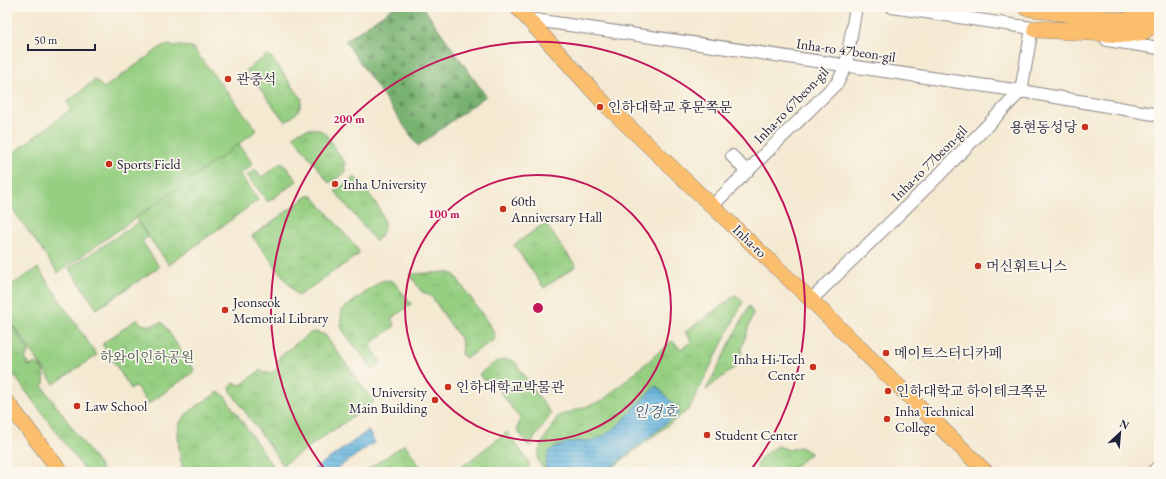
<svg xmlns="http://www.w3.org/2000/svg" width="1166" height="479" viewBox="0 0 1166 479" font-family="'EB Garamond','Noto Serif KR',serif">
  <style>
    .forest { fill: url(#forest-firs); stroke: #4d6a56 }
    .park { fill: url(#park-tufts); stroke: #5c785e }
    .pitch { fill: #96cf82; stroke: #5c785e }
    .water { fill: url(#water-rules); stroke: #426b8c }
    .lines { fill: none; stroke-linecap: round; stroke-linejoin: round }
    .minor-casing { stroke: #8b8686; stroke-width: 14 }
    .major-casing { stroke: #8b8686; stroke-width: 16 }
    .highway-casing { stroke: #8b8686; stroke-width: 18 }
    .minor { stroke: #fff; stroke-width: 12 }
    .major { stroke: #fabe6d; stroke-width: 15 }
    .highway { stroke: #fabe6d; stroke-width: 17 }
    .ring { fill: none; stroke: #c2185b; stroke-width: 2 }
    .poi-dot { fill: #c8321e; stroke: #fbf7ec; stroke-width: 1.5 }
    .labels { text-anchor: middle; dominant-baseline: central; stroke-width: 3.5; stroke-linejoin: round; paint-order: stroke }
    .street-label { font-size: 14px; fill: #22223b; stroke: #fbf7ec }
    .poi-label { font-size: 14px; fill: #22223b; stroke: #fbf7ec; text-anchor: start }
    .park-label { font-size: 14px; fill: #455650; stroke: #fbf7ec }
    .water-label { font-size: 15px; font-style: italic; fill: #3c5c7c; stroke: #fbf7ec }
    .centre { fill: #c2185b; stroke: #fbf7ec; stroke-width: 2 }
    .ring-label { font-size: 12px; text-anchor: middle; font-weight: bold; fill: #c2185b; stroke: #fbf7ec; stroke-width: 3.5; stroke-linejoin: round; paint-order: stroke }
  </style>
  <defs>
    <pattern id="forest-firs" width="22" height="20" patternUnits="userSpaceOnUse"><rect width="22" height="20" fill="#78b270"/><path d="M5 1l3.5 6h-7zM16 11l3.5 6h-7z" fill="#62905d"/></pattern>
    <pattern id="park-tufts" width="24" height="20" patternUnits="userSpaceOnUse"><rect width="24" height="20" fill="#96cf82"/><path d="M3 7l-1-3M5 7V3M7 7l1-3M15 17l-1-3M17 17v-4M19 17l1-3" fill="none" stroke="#81b171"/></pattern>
    <pattern id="water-rules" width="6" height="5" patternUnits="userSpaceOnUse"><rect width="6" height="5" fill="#63b4de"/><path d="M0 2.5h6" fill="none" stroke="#5192b5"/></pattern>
  </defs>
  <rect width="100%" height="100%" fill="#fbf7ec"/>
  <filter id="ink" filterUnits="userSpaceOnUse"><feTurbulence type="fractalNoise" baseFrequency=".025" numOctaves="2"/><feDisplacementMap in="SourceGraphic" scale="8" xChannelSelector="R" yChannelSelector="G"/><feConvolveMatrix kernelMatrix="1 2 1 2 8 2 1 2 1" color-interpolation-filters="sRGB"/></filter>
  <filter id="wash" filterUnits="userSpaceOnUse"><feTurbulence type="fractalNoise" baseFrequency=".012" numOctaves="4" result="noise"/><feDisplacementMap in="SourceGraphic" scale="16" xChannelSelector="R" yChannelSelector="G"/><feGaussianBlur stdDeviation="0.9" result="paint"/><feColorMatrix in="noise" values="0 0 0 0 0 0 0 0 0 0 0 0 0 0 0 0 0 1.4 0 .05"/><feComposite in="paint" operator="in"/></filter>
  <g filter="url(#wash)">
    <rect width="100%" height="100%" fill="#f4e9d1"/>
    <path class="forest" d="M 394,7 L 423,7 L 486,96 L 418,146 L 345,41 Z"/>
    <path class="park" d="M 267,55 L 272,58 L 302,99 C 301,111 294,116 285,122 L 246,70 Z
      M 309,129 L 318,129 L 325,133 L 345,163 L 345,171 L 342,175 L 329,183 L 293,136 L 300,131 Z
      M 238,144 L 253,164 L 240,174 L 258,200 L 169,265 L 135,218 Z
      M 282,162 L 297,181 L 268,202 L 247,175 L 255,169 L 262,177 Z
      M 355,177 C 365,190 389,213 383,231 C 382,235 378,238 376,242 L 335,191 Z
      M 308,196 L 313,196 L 359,251 L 358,255 L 298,296 L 252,236 Z
      M 545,223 L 576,266 L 544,288 L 514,245 Z
      M 447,272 L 454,274 L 493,330 L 495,336 L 494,340 L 466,358 L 461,354 L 462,341 L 431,296 L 421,291 L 410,274 Z
      M 389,280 L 394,282 L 411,304 L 391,319 L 395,326 L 369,345 L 382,362 L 373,370 L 343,331 C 340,323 341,318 342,310 L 381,281 Z
      M 736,295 L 743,302 L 689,409 L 607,472 L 546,472 C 543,468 539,464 538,459 C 536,450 553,425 558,416 L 602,401 L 672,341 L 681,349 L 692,341 L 685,332 Z
      M 749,306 L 753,314 L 742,347 L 740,363 L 706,390 Z
      M 7,318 L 29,351 L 25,359 L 31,366 L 35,363 C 45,367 46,377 43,387 L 104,472 L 86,472 L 7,366 Z
      M 137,319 C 143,328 153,326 162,322 L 195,371 L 148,404 L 136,386 L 131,389 L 102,344 Z
      M 317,332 L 325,335 L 374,402 L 283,465 L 232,393 L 230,388 L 234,383 L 241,385 L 260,370 L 264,373 L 272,373 L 279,366 L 279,357 L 310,333 Z
      M 506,359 L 514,361 L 551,414 L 529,446 L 517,430 L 520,419 L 493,382 L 483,379 L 479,374 L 496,362 Z
      M 218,392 L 224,395 L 273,467 L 274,472 L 183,472 C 181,458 173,429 183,418 C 190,409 209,399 218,392 Z
      M 507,432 L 529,462 L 528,472 L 455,472 Z
      M 405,444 L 424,472 L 364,472 Z
      M 778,446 L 789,450 L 800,447 L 811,453 L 789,472 L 760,472 L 757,468 C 758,456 769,452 778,446 Z"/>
    <path class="pitch" d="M 164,45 L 192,47 L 257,130 L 220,158 L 58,273 L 7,201 L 7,158 L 71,109 L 67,102 L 95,80 L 104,88 Z
      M 139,222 L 148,237 L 142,241 L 159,267 L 97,309 L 69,268 Z
      M 38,268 L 97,355 L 54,384 L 7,317 L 7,288 Z"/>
    <path class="water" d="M 657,386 L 680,412 L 605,472 L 550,472 L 545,466 L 549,451 C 558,446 566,442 578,441 C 583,441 591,441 596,439 C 622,430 635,402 657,386 Z
      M 368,431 L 375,442 L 332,472 L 310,472 Z"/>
  </g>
  <g filter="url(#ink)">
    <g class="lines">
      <g class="minor-casing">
        <path id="minor" d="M 892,7 L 1039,29
          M 528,19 L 1021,91 L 1159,115
          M 1107,40 L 1159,48
          M 732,156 L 747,172
          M 713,205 L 838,82 L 846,65 L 856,7
          M 811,300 L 936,178 L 1021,91 L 1032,28
          M 1153,472 L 1159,466"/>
      </g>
      <g class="major-casing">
        <path id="major" d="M 517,7 L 605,104 L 811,300 L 986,472
          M 7,402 L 61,472"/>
      </g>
      <g class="highway-casing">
        <path id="highway" d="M 1026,7 L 1159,27
          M 1131,7 L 1159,11
          M 1036,29 L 1125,34 L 1144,31"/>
      </g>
      <use href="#minor" class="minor"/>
      <use href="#major" class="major"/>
      <use href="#highway" class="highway"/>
    </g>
  </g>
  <g class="ring">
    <circle cx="538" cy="308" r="133"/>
    <path d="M326 471A267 267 0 1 1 750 471"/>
  </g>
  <g class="poi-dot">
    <circle cx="228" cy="79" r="4"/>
    <circle cx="600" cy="107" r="4"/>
    <circle cx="1085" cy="127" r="4"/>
    <circle cx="109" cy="164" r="4"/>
    <circle cx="335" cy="184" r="4"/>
    <circle cx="503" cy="209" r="4"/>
    <circle cx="978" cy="266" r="4"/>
    <circle cx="225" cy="310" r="4"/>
    <circle cx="886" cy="353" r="4"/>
    <circle cx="813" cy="367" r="4"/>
    <circle cx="448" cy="387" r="4"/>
    <circle cx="888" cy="391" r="4"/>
    <circle cx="435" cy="400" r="4"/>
    <circle cx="77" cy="406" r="4"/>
    <circle cx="887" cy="419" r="4"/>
    <circle cx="707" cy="435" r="4"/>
  </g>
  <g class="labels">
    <g class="street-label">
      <text transform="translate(846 50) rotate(8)">Inha-ro 47beon-gil</text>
      <text transform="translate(791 105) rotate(-46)">Inha-ro 67beon-gil</text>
      <text transform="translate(929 163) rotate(-45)">Inha-ro 77beon-gil</text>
      <text transform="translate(750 241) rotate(44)">Inha-ro</text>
    </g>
    <g class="poi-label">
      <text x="236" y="79">관중석</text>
      <text x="608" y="107">인하대학교 후문쪽문</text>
      <text x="1077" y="127" text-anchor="end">용현동성당</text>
      <text x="117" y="164">Sports Field</text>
      <text x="343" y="184">Inha University</text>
      <text x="511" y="201">60th<tspan x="511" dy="16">Anniversary Hall</tspan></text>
      <text x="986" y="266">머신휘트니스</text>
      <text x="233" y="302">Jeonseok<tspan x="233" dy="16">Memorial Library</tspan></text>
      <text x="894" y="353">메이트스터디카페</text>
      <text x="805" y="359" text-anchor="end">Inha Hi-Tech<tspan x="805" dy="16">Center</tspan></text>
      <text x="456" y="387">인하대학교박물관</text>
      <text x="896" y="391">인하대학교 하이테크쪽문</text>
      <text x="427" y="392" text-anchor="end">University<tspan x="427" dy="16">Main Building</tspan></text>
      <text x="85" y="406">Law School</text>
      <text x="895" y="411">Inha Technical<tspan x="895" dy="16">College</tspan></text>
      <text x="715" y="435">Student Center</text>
    </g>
    <g class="park-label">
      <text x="147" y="357">하와이인하공원</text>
    </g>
    <g class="water-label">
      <text x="655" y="411">인경호</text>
    </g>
  </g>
  <circle cx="538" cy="308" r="6" class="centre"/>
  <g class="ring-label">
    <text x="349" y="123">200 m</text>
    <text x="444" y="218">100 m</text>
  </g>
  <rect width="1166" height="479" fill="none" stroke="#fbf7ec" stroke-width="24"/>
  <g transform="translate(1120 433) rotate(26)" stroke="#fbf7ec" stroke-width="3" paint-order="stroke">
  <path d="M0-3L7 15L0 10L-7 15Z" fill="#22223b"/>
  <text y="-6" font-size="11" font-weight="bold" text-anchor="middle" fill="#22223b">N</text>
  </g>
  <path d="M28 44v6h67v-6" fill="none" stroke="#22223b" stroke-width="2"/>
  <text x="34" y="44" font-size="12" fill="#22223b" stroke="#fbf7ec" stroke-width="3" paint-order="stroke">50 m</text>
</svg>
